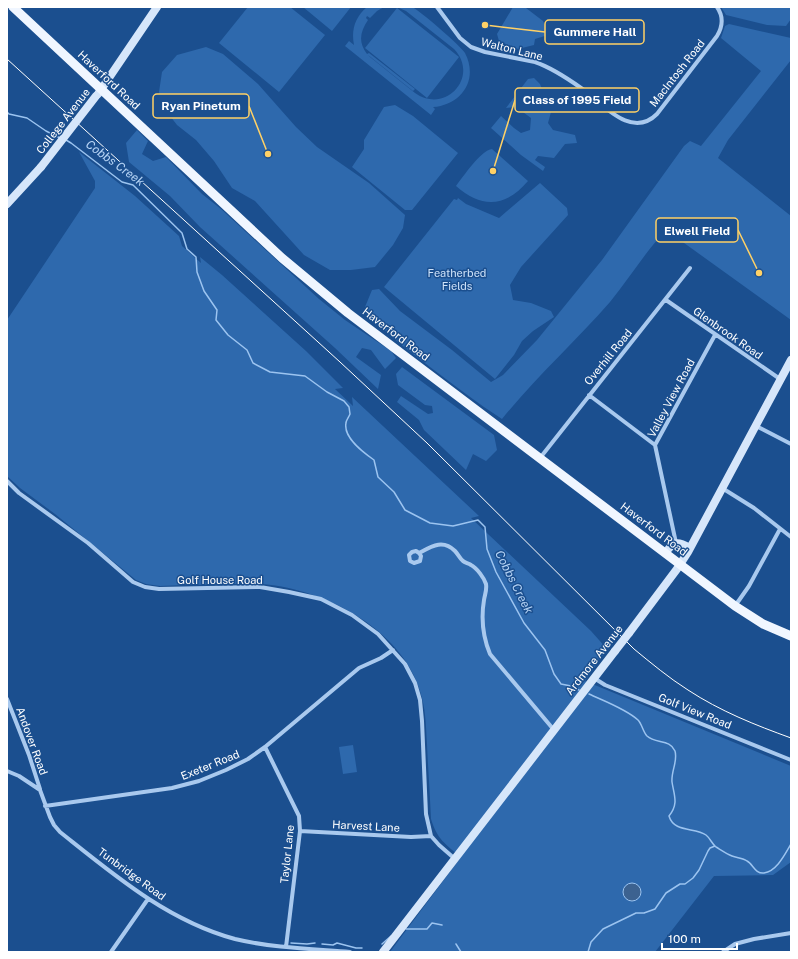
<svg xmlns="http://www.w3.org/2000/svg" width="798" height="959" viewBox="0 0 798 959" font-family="'Public Sans',sans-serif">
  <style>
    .green { fill: #2e69ad }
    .water { fill: #3c6290; stroke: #9cc4f0 }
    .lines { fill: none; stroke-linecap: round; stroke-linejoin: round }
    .stream { stroke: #9cc4f0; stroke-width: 1.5 }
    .street { stroke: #a9c9ee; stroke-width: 4 }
    .secondary { stroke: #d6e6fa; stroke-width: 8 }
    .primary { stroke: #f0f6ff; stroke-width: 9 }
    .tram { stroke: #fff; stroke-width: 1 }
    .secondary-bridge { stroke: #d6e6fa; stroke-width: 8 }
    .labels { text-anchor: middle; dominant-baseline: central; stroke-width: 3; stroke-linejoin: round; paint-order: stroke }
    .street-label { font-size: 11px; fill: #fff; stroke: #1b4f8f }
    .park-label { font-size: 11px; fill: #cfe3fa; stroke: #1b4f8f }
    .water-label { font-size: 12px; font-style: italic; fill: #b5d3f5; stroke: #1b4f8f }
    .leader { fill: none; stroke: #ffd166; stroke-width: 1.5 }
    .callout-dot { fill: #ffd166; stroke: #1b4f8f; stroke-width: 1.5 }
    .callout { fill: #1b4f8f; stroke: #ffd166; stroke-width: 1.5 }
    .callout-label { font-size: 12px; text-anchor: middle; font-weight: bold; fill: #fff }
  </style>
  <rect width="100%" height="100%" fill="#1b4f8f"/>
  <path class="green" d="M 248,7 L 290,7 L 325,35 L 279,92 L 219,43 Z
    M 303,7 L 351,7 L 332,31 Z
    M 367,7 L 384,7 L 377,11 L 370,18 L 367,16 L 366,18 L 368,20 C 360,32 358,42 367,54 L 369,53 L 415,89 L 413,91 L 368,55 L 370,57 L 415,93 C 446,115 480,76 454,49 L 406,11 L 397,7 C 401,7 408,6 412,7 C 418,9 462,47 465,53 C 479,80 461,105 433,107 L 435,109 L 431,115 L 345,46 L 349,41 L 354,45 C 351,30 355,17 367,7 Z
    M 513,7 L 526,7 L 526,8 L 543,21 L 548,35 L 535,39 L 534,45 L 518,49 L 499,41 L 497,34 Z
    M 721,7 L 791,7 L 791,19 L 786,26 L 767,25 L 726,15 Z
    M 397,8 L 459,57 L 427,98 L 365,48 Z
    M 729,24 L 791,38 L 791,60 L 728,140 L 718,158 L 791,216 L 791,320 L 666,230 C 645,252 629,279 610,302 C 575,342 536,377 502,419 C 477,403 454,385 430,367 C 407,349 381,331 365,307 L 372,290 L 379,289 L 400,311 L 452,350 L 491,382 L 503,375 L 537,340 L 602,260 L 684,146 L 690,141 L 701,146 L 761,71 L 721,38 L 725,26 Z
    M 206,47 L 223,54 L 258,84 L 296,127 L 317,147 L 369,183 L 405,215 L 403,228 L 393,245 L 375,267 L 351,270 L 330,270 L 304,255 L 255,201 L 232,188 L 214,161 L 196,140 L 177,125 L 164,108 L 159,92 L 162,72 L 177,55 Z
    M 534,78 L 540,84 L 551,112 L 548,123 L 553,130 L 575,135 L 577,143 L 565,144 L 554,158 L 538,156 L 535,160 L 545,167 L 543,171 L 521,155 L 491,128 L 501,116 L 514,128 L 521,133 L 530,130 L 531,118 L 516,107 L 506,108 L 528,79 Z
    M 395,105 L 413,116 L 458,153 L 412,210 L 405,210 L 352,167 L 364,149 L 364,140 L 384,107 Z
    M 137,130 L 148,141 L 142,154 L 153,161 L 166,157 L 202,194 L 221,209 L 319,299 L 345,320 L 391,351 L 396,358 L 385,369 L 371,350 L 362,348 L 356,357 L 381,375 L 378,389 L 335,348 L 200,227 L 170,196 L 129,162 L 126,143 Z
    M 492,149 L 528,181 C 506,207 482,209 456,186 C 463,177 481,150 492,149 Z
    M 79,152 L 135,196 L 179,236 L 182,246 L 201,263 L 200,257 L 222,275 L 306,351 L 343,388 L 335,389 L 353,406 L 352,397 L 479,516 L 471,518 L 591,631 L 607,649 L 585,681 L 791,766 L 791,862 L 773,875 L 714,876 L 655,952 L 390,952 L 461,857 C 445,844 437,839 431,819 C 430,794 428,769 427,744 C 426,729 426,713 422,698 C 406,631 327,590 263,584 C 254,583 245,584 236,584 C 211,584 185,585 160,586 L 146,584 L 136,580 L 55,514 L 20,488 L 7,476 L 7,320 L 95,188 L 95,181 Z
    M 540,183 L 567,208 L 568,215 L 521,267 L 510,285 L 513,300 L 531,303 L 551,311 L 554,317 L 533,331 L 522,341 L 514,355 L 495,379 L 384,287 L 454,199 L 457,200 L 458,198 L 466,204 L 499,218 Z
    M 402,367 L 494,435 L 497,450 L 486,461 L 473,454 L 466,470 L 424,430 L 419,420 L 397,402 L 401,396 L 428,414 L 433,413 L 432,406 L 425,405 L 398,385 L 396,374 Z
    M 353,745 L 357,772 L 343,774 L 339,747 Z"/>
  <path class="water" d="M623 892a9 9 0 1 1 18 0a9 9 0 1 1-18 0Z"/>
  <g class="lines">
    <path class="stream" d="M 7,112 L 9,114 L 27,118 L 46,131 L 60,138
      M 66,140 L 71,143 L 122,182 L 133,185 L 182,233 L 187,249 L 196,257 L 197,272 L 204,291 L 217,310 L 216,320 L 228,335 L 247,350 L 253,363 L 270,372 L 305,376 L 327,392 L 344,401 L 349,407 L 350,414 C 349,417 346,420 346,423 C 343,438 364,453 374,460 L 378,477 L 394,492 L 405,510 L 430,523 L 453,526 L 478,520 L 485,527 L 487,549 L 496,572 L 524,623 L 545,650 L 554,674 L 561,684 L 571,686 L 579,690
      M 589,694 C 604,701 626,709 638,720 C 642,724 643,732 647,736 C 656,744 670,739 675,751 C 678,761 671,771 672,782 C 674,795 679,804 669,816 C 674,833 695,827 706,835 C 710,838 712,844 716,847 C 721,850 727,854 732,856 C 737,858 743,858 747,861 C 753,864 755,874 764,873 C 777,871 785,854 791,844
      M 406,929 L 427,929 L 432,923 L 442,925
      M 291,943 L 307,944 L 315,943
      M 322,944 L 333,945 L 337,943 L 356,948 L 362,948
      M 382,944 L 391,936
      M 456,944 L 461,952
      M 588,952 L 591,942 L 603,929 L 636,913 L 644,913 L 655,909 L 666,893 L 680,884 L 685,884 L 693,878 L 699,870 L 708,851 L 710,848 L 715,846"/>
    <path class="street" d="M 437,7 L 460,38 L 471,47 L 485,52 L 535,62 C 552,68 567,78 581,88 C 602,103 631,140 657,114 L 717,36 C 723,26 724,17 717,7
      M 666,300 L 780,379
      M 589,395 L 655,445
      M 756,426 L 791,444
      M 540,458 L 690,268
      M 7,481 L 19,493 L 88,543 L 133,582 L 145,587 L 159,589 L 260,587 L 289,592 L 321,599 L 352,615 L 378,634 L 405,664 L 415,683 L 420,700 L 422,721 L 426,814 L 431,836 L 439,845 L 455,859
      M 722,488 L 754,508 L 791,537
      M 676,543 L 655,445 L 715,335
      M 419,553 L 421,556 L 420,561 L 414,563 L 410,561 L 409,555 L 412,552 L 416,551 L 419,553 C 432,546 443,539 455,551 C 458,554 460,559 463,561 C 465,563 468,563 471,565 C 477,568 484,578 486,584 C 487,590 485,594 484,600 C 481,618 483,637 490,654 L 554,730
      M 735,606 L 749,586 L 780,529
      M 594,678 L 605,685 L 791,760
      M 7,699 L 29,755 L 40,789
      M 265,747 L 299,816 L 300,831 L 286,947
      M 7,771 L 19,776 L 40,790 L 50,817 L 54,825 L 60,832 C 114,875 168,921 235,939 C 273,948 312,949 350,952
      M 45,806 L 172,788 L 199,781 L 226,770 L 248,759 L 265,747 L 359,668 L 381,658 L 393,650
      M 300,831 L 411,837 L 431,836
      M 111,952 L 148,899
      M 723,952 L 735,944 L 754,939 L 791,933"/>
    <path class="secondary" d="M 98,94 L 157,7
      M 7,204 L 41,167
      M 666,552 C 674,541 678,541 690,548
      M 629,633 L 677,569 L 688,552 L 791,360
      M 383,952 L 615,651"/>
    <path class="primary" d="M 13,7 L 282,258 L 348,313 L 735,606 L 763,624 L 791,636"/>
    <path class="tram" d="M 7,59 L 340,362 L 427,443 L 634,649 C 651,663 669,678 688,690 C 720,711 755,725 791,738"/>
    <path class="secondary-bridge" d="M 41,167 L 96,96
      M 615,651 L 629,633"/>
  </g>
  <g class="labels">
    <g class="street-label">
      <text transform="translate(512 49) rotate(14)">Walton Lane</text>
      <text transform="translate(677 73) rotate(-52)">MacIntosh Road</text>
      <text transform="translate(109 80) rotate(43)">Haverford Road</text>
      <text transform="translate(63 121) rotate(-52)">College Avenue</text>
      <text transform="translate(728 333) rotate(35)">Glenbrook Road</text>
      <text transform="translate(396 334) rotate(37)">Haverford Road</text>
      <text transform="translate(608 357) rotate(-51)">Overhill Road</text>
      <text transform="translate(671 398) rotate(-62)">Valley View Road</text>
      <text transform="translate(654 529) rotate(37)">Haverford Road</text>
      <text x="220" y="580">Golf House Road</text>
      <text transform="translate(594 660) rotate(-52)">Ardmore Avenue</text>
      <text transform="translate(695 711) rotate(22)">Golf View Road</text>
      <text transform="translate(32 741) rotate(70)">Andover Road</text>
      <text transform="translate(210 765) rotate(-22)">Exeter Road</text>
      <text transform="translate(366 826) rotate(3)">Harvest Lane</text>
      <text transform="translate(287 854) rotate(-84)">Taylor Lane</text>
      <text transform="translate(132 874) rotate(36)">Tunbridge Road</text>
    </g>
    <g class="park-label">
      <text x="457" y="273">Featherbed<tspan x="457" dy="13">Fields</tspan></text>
    </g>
    <g class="water-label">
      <text transform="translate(115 163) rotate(36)">Cobbs Creek</text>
      <text transform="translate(514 582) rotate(63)">Cobbs Creek</text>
    </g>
  </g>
  <path class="leader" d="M485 25L545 32M493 171L515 100M268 154L249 106M759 273L738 230"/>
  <g class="callout-dot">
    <circle cx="485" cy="25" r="4"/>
    <circle cx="493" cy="171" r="4"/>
    <circle cx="268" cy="154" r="4"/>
    <circle cx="759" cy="273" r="4"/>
  </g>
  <g class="callout">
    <rect x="545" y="20" width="99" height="24" rx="4"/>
    <rect x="515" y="88" width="124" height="24" rx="4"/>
    <rect x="153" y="94" width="96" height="24" rx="4"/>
    <rect x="656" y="218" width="82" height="24" rx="4"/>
  </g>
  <g class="callout-label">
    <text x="595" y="36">Gummere Hall</text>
    <text x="577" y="104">Class of 1995 Field</text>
    <text x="201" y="110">Ryan Pinetum</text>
    <text x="697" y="235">Elwell Field</text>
  </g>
  <rect width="798" height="959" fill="none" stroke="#ffffff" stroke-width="16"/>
  <path d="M662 943v6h75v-6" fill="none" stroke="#ffffff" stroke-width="2"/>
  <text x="668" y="943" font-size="12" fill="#ffffff" stroke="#1b4f8f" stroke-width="3" paint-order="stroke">100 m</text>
</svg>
